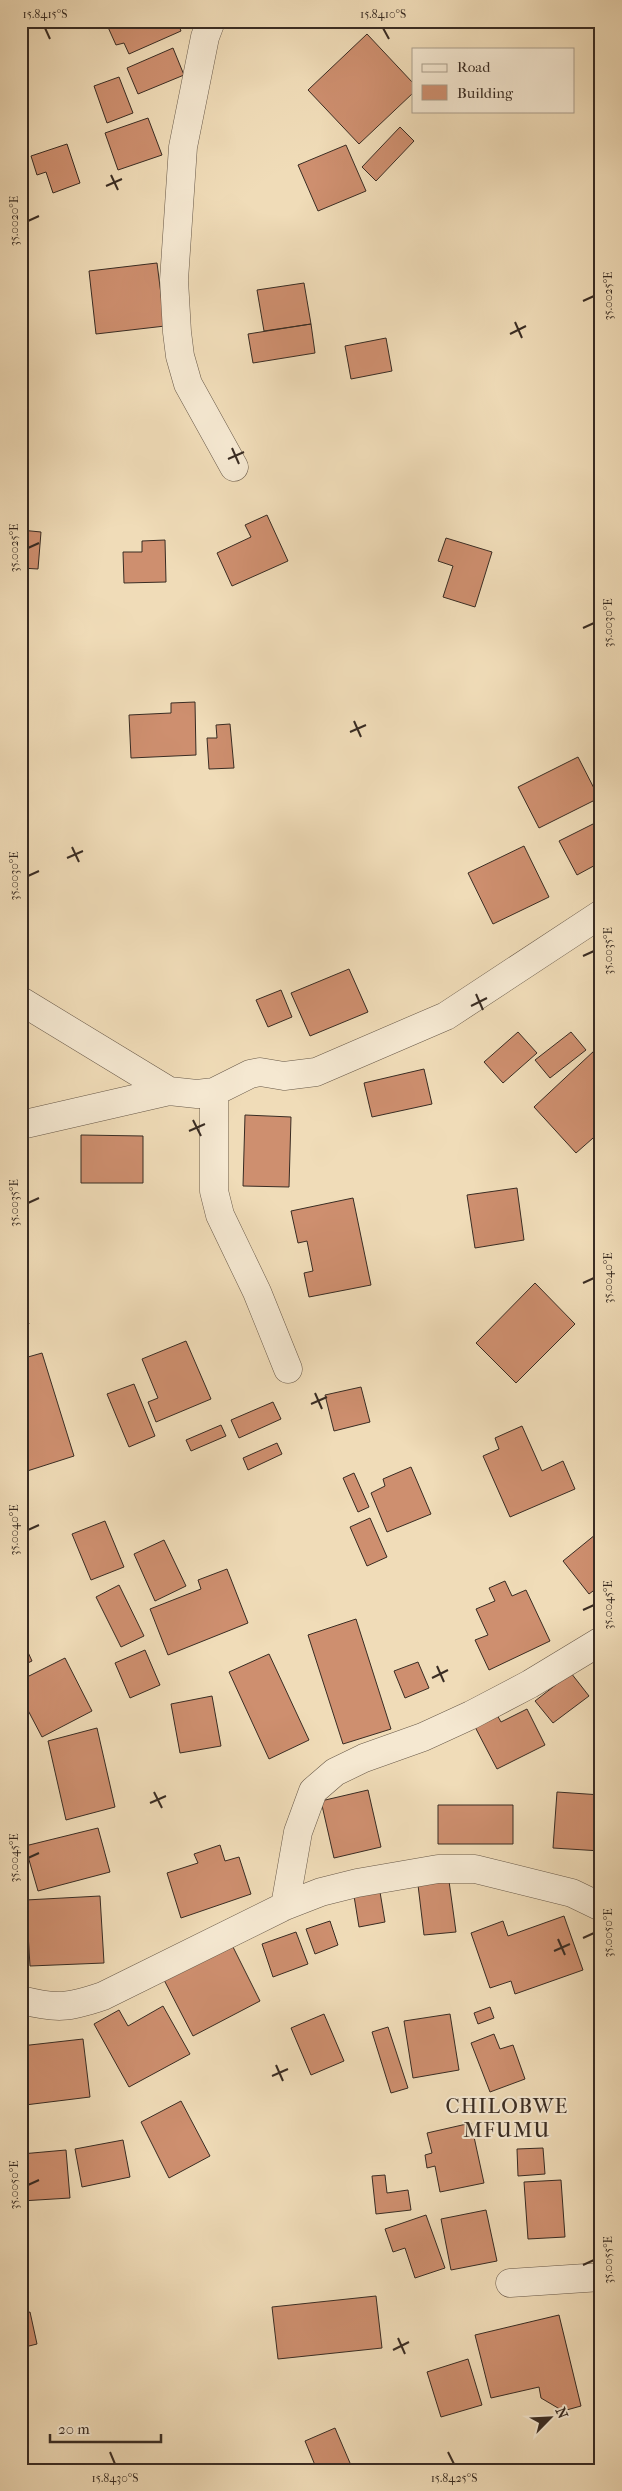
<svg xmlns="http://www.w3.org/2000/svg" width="622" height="2491" viewBox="0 0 622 2491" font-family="'IM FELL French Canon',serif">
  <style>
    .building { fill: #ce8f6f; stroke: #392c23 }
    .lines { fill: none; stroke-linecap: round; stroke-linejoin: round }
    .street-casing { stroke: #675848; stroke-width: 29 }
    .street { stroke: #f5e8d1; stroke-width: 28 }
    .ticks { fill: none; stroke: #392c23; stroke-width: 2 }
    .labels { text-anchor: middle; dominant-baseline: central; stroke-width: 4; stroke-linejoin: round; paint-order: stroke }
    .quarter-label { font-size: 21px; letter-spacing: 1px; fill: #392c23; stroke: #f5e8d1 }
    .neatline { fill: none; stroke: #392c23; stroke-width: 2 }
    .ticks-label { font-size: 12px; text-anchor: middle; fill: #392c23 }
  </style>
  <rect width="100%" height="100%" fill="#f0dcb8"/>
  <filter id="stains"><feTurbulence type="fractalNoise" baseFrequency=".004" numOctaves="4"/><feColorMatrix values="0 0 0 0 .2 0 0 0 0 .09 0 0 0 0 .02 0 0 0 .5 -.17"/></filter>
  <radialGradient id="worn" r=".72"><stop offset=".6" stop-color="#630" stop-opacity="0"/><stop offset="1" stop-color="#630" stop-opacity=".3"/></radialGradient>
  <path class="building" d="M 115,21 L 177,21 L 181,31 L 129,54 L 124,43 L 116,45 L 107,25 Z
    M 508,21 L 530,21 L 511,28 Z
    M 367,34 L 413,83 L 413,93 L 359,144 L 308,90 Z
    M 173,48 L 184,75 L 138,94 L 127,68 Z
    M 119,77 L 133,113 L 107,123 L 94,86 Z
    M 148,118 L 162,155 L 118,170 L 105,133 Z
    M 400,127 L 414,141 L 376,181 L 362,167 Z
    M 67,144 L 80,183 L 53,193 L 46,172 L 37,175 L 31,156 Z
    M 346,145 L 366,191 L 318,211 L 298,165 Z
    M 157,263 L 165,326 L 96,334 L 89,271 Z
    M 304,283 L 311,324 L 264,331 L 257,290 Z
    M 311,324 L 315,353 L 253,363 L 248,334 Z
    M 386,338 L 392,371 L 351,379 L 345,346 Z
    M 267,515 L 288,561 L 232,586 L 217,553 L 251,537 L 245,525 Z
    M 21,530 L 41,532 L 38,569 L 21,568 Z
    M 446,538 L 492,552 L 475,607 L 443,597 L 453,566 L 438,561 Z
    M 165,540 L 166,582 L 124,583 L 123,552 L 142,552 L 142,541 Z
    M 195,702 L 196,755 L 131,758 L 129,715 L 171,713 L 171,703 Z
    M 230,724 L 234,768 L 209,769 L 207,738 L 217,738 L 216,725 Z
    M 578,757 L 599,798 L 539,828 L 518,787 Z
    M 601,820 L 601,862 L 577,875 L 559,841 Z
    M 524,846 L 549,897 L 493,924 L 468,873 Z
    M 349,969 L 368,1012 L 310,1036 L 291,993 Z
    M 281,990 L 292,1017 L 268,1027 L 256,1000 Z
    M 518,1032 L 537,1053 L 503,1083 L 484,1062 Z
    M 571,1032 L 586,1050 L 550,1078 L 535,1060 Z
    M 595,1050 L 601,1056 L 601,1131 L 576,1153 L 534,1107 Z
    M 424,1069 L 432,1104 L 372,1117 L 364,1083 Z
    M 245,1115 L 291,1117 L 289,1187 L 243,1186 Z
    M 81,1135 L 143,1136 L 143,1183 L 81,1183 Z
    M 517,1188 L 524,1240 L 475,1248 L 467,1195 Z
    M 353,1198 L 371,1285 L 309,1297 L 304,1273 L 313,1271 L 307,1241 L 298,1243 L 291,1211 Z
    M 535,1283 L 575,1324 L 516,1383 L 476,1343 Z
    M 21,1301 L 29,1324 L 21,1326 Z
    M 186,1341 L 211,1399 L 156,1422 L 148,1402 L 158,1398 L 142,1359 Z
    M 42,1353 L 74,1456 L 21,1473 L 21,1359 Z
    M 134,1384 L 155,1436 L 129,1447 L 107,1394 Z
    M 361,1387 L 370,1422 L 334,1431 L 325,1395 Z
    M 273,1402 L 281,1419 L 239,1438 L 231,1420 Z
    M 221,1425 L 226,1436 L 191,1451 L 186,1440 Z
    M 522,1426 L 542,1471 L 563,1461 L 575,1489 L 510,1517 L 483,1456 L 499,1449 L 495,1438 Z
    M 277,1443 L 282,1454 L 248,1470 L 243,1458 Z
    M 411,1467 L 431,1514 L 387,1532 L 371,1493 L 385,1486 L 383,1479 Z
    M 354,1473 L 369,1507 L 358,1512 L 343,1478 Z
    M 370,1518 L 387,1557 L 367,1566 L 350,1527 Z
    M 105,1521 L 124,1567 L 91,1580 L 72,1534 Z
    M 601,1530 L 601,1585 L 589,1594 L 563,1561 Z
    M 164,1540 L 186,1586 L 155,1601 L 134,1554 Z
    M 227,1569 L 248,1623 L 168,1655 L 150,1609 L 201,1589 L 198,1580 Z
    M 505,1581 L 512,1596 L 526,1590 L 550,1641 L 489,1670 L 475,1640 L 488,1635 L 476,1609 L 495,1601 L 489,1588 Z
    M 119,1585 L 144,1636 L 121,1647 L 96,1597 Z
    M 356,1619 L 391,1729 L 343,1744 L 308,1635 Z
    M 21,1637 L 32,1661 L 21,1666 Z
    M 145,1650 L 160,1685 L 130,1698 L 115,1663 Z
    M 269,1654 L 309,1740 L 269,1759 L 229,1672 Z
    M 65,1658 L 92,1711 L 42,1737 L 21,1697 L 21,1680 Z
    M 418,1662 L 429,1688 L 405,1698 L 394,1671 Z
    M 571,1673 L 589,1696 L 553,1723 L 535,1701 Z
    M 212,1696 L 221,1746 L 180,1753 L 171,1704 Z
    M 527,1709 L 545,1745 L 497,1769 L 474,1725 L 496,1713 L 501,1722 Z
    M 97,1728 L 115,1807 L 66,1820 L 48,1741 Z
    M 368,1790 L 381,1847 L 334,1858 L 321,1801 Z
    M 557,1792 L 601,1795 L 601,1851 L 553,1848 Z
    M 438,1805 L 513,1805 L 513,1844 L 438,1844 Z
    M 98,1828 L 110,1872 L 38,1891 L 25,1846 Z
    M 220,1845 L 225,1861 L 239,1857 L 251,1894 L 181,1918 L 167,1873 L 198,1863 L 194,1854 Z
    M 449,1881 L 456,1932 L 424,1935 L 418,1885 Z
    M 380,1892 L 385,1922 L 359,1927 L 354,1896 Z
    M 100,1896 L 104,1963 L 30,1966 L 26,1900 Z
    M 564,1916 L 583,1970 L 515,1994 L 511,1981 L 490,1988 L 471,1933 L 503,1921 L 508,1936 Z
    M 330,1921 L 338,1945 L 315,1954 L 306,1929 Z
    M 296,1932 L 308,1964 L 273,1977 L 262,1944 Z
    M 231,1943 L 260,2001 L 193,2036 L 163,1978 Z
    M 163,2006 L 190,2054 L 129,2087 L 94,2024 L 119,2010 L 128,2026 Z
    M 490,2007 L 494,2018 L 478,2024 L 474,2013 Z
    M 324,2014 L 344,2061 L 311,2075 L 291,2028 Z
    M 450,2014 L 459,2070 L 413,2078 L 404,2021 Z
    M 388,2027 L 408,2088 L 391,2093 L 372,2032 Z
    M 494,2034 L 500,2049 L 513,2045 L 525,2079 L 490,2092 L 471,2043 Z
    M 83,2039 L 90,2097 L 25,2105 L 21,2077 L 21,2046 Z
    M 181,2101 L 210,2156 L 169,2178 L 141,2122 Z
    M 471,2123 L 484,2183 L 440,2192 L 435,2166 L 427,2168 L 425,2155 L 432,2153 L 427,2133 Z
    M 123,2140 L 130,2177 L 82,2187 L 75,2149 Z
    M 543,2148 L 545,2174 L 518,2176 L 517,2149 Z
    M 66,2150 L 70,2198 L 21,2201 L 21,2154 Z
    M 385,2175 L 387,2193 L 408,2190 L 411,2210 L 376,2214 L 372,2176 Z
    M 561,2180 L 565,2237 L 528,2239 L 524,2182 Z
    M 486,2210 L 497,2261 L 451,2270 L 441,2219 Z
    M 426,2215 L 445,2268 L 415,2278 L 405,2248 L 393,2252 L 385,2229 Z
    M 376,2296 L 382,2348 L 278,2359 L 272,2307 Z
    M 30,2312 L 37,2344 L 21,2348 L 21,2314 Z
    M 559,2315 L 581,2406 L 563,2411 L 541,2398 L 539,2387 L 491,2398 L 475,2335 Z
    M 468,2359 L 482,2405 L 441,2417 L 427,2372 Z
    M 335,2428 L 353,2470 L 317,2470 L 305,2441 Z"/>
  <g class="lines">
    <g class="street-casing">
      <path id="street" d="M 211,21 L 205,37 L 183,147 L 174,280 L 177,332 L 180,356 L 188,384 L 234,467
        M 21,1001 L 169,1091 L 197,1094 L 214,1092 L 250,1074 L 260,1072 L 284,1076 L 316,1072 L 446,1016 L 601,914
        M 214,1092 L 214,1191 L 220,1215 L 257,1292 L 288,1369
        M 21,1125 L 169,1091
        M 285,1906 L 298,1832 L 313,1791 L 335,1772 L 364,1758 L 423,1737 L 471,1715 L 530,1684 L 601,1641
        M 21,2000 C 57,2009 68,2008 103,1996 L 285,1906 L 321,1892 L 357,1883 L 438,1869 L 475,1869 L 572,1893 L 601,1907
        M 510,2283 L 601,2277"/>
    </g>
    <use href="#street" class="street"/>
  </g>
  <path class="ticks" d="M 45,28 L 50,39M 383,28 L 389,39M 111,175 L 118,190M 106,186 L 122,179M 28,221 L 39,216M 583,301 L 594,296M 515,322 L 522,338M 510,334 L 526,326M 232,448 L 239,464M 228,459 L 244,452M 28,548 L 39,543M 583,628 L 594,623M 354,721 L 361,737M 350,732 L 366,725M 72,847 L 79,862M 67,858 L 83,851M 28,876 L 39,871M 583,956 L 594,951M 476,994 L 483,1010M 471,1006 L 487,998M 193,1120 L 201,1136M 189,1131 L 205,1124M 28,1203 L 39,1198M 583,1283 L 594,1278M 315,1393 L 322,1409M 311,1404 L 327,1397M 28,1530 L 39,1525M 583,1610 L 594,1605M 437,1666 L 444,1682M 432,1678 L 448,1670M 154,1792 L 162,1808M 150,1803 L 166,1796M 28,1858 L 39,1853M 583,1938 L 594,1933M 558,1939 L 565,1955M 554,1951 L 570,1944M 276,2065 L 283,2081M 272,2076 L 288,2069M 28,2185 L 39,2180M 583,2265 L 594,2260M 398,2338 L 405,2354M 393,2350 L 409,2342M 110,2452 L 115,2464M 448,2452 L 454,2464"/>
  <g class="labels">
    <g class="quarter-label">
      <text x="507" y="2106">CHILOBWE<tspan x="507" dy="24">MFUMU</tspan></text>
    </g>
  </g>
  <rect width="622" height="2491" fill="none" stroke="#f0dcb8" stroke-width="55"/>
  <rect x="412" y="48" width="162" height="65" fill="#f5e8d1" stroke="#aa9d8b"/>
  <rect x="422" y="64" width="25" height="8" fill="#f5e8d1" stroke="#aa9d8b"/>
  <text x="457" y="72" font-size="15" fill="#392c23">Road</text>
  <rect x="422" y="85" width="25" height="15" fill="#ce8f6f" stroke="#aa9d8b"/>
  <text x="457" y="98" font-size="15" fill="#392c23">Building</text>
  <g transform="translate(550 2418) rotate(66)" stroke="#f5e8d1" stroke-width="4" paint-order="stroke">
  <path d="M0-4L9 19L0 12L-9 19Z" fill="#392c23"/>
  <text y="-8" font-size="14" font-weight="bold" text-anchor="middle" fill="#392c23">N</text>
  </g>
  <path d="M50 2434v8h111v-8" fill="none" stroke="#392c23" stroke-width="2.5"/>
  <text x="58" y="2434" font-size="15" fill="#392c23" stroke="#f5e8d1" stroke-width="4" paint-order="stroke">20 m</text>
  <rect x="28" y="28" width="566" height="2436" class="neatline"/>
  <g class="ticks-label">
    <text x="45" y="18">15.8415°S</text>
    <text x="383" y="18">15.8410°S</text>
    <text transform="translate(14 221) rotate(-90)" y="4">35.0020°E</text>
    <text transform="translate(608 296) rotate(-90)" y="4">35.0025°E</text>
    <text transform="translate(14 548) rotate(-90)" y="4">35.0025°E</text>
    <text transform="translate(608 623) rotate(-90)" y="4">35.0030°E</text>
    <text transform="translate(14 876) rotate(-90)" y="4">35.0030°E</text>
    <text transform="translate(608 951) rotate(-90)" y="4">35.0035°E</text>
    <text transform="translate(14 1203) rotate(-90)" y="4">35.0035°E</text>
    <text transform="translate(608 1278) rotate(-90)" y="4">35.0040°E</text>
    <text transform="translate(14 1530) rotate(-90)" y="4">35.0040°E</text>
    <text transform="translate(608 1605) rotate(-90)" y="4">35.0045°E</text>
    <text transform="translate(14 1858) rotate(-90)" y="4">35.0045°E</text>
    <text transform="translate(608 1933) rotate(-90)" y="4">35.0050°E</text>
    <text transform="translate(14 2185) rotate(-90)" y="4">35.0050°E</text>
    <text transform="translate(608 2260) rotate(-90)" y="4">35.0055°E</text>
    <text x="115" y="2482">15.8430°S</text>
    <text x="454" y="2482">15.8425°S</text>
  </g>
  <rect width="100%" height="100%" filter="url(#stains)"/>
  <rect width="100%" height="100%" fill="url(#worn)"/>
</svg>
